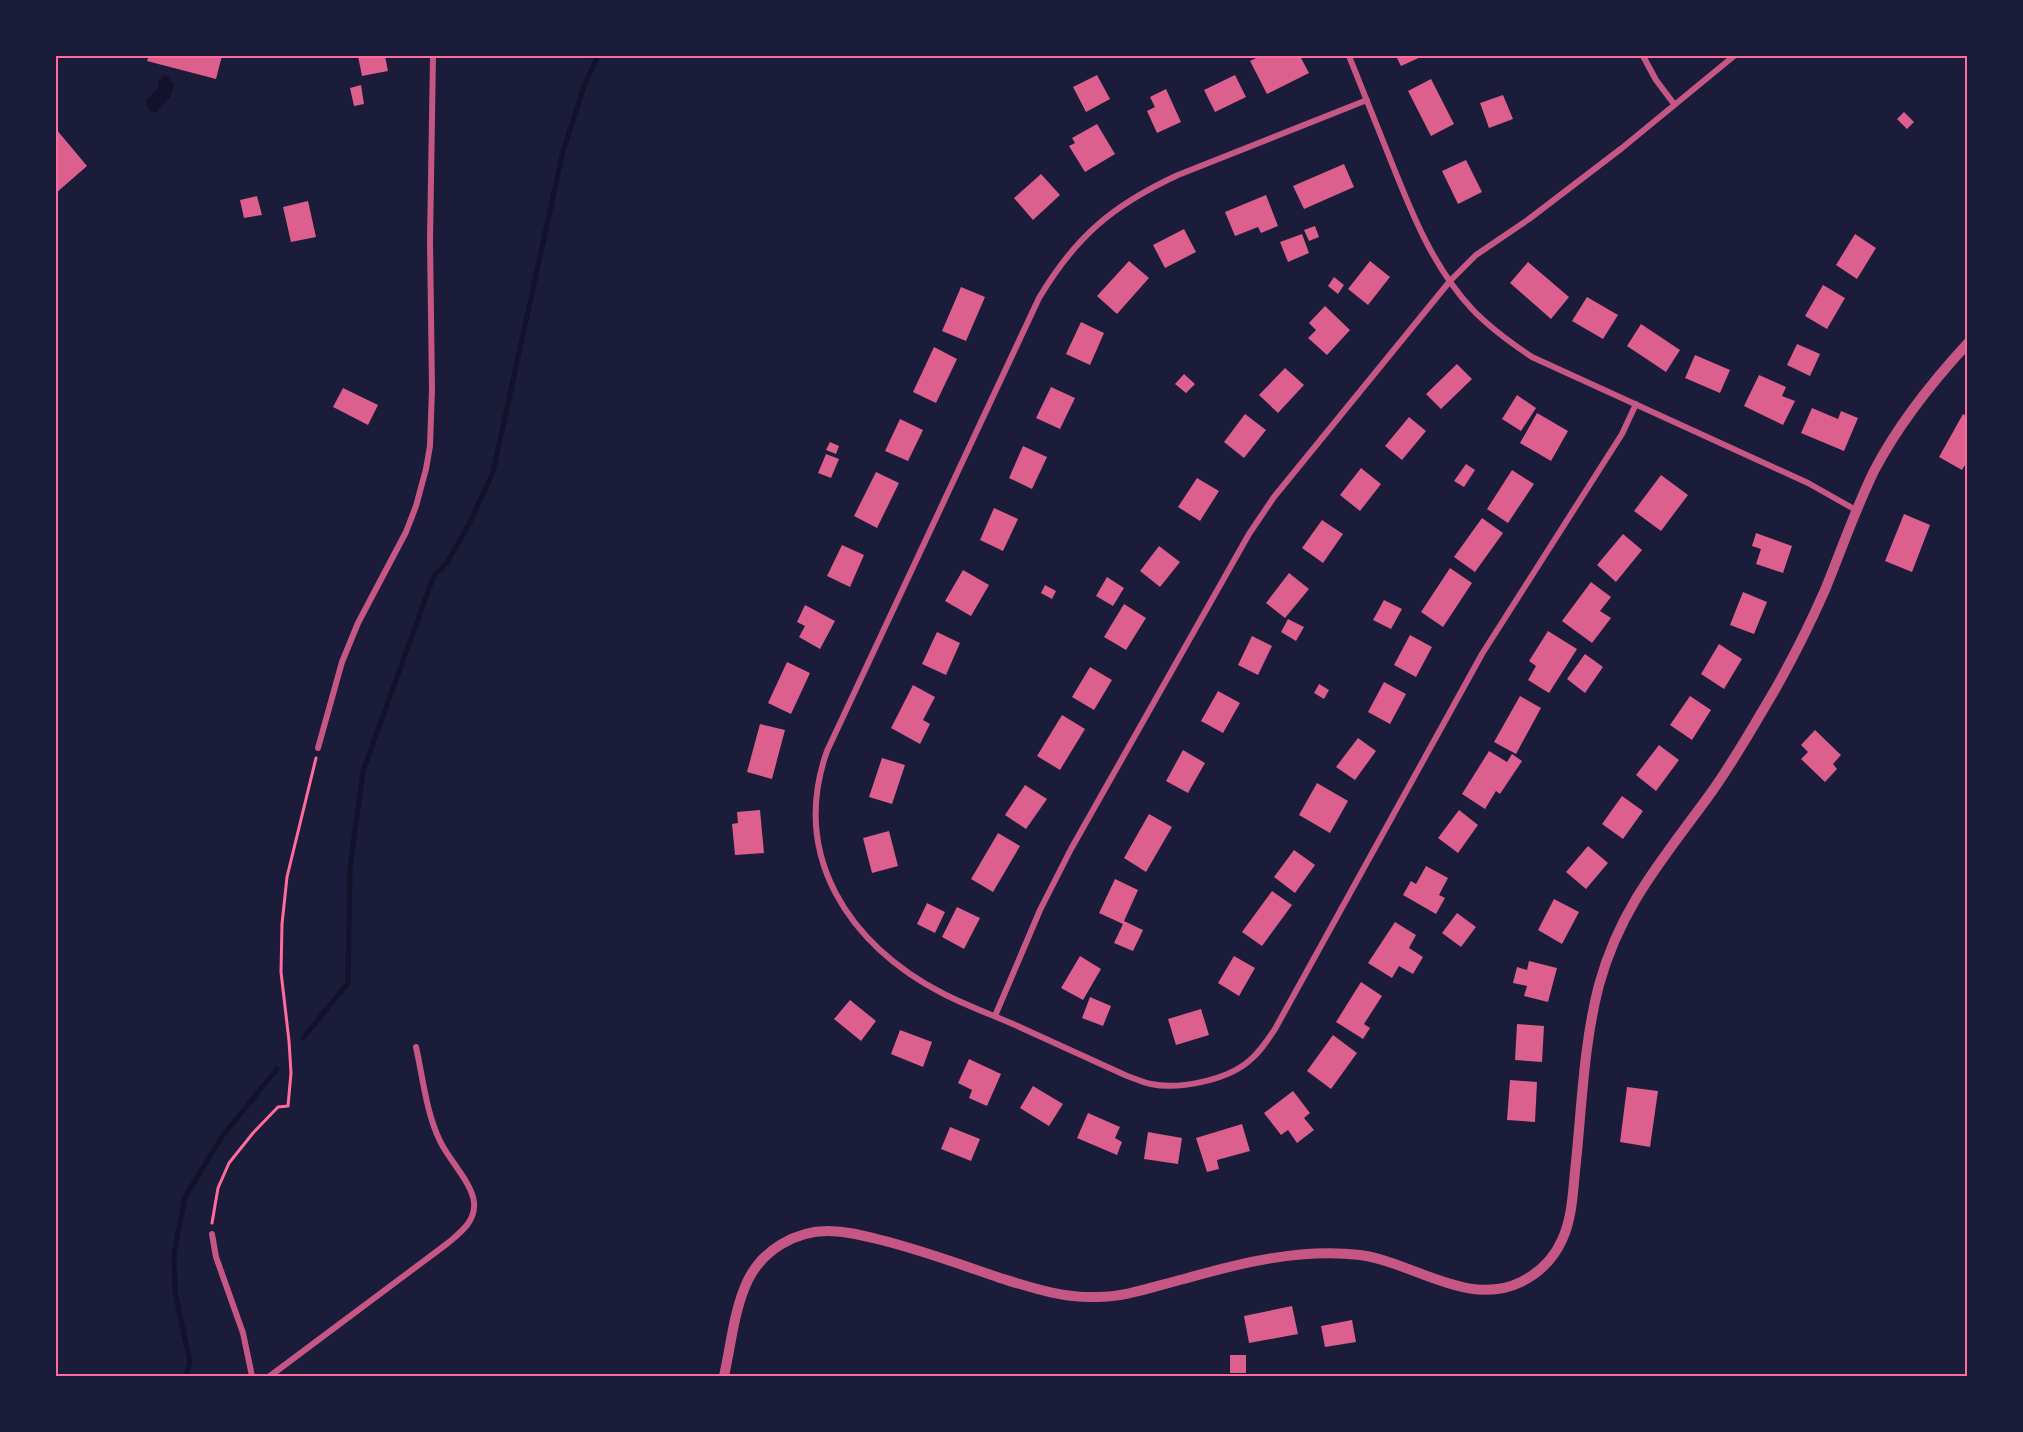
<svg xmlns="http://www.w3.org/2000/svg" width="2023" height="1432" viewBox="0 0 2023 1432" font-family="'Public Sans',sans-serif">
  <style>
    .water { fill: #12122b }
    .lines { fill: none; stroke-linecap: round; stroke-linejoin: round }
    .stream { stroke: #12122b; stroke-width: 5 }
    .building { fill: #dd5f8e }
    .path { stroke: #ff6b9d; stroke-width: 3 }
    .minor { stroke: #c65784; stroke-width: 6 }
    .tertiary { stroke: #c65784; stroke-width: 10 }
    .neatline { fill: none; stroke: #ff6b9d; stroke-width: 2 }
  </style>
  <rect width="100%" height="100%" fill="#1b1b3a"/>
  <path class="water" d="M 163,75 L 171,77 L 171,81 L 174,84 L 171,96 L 156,113 L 149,110 L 145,101 L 158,88 L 159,80 L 162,79 Z"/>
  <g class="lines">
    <path class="stream" d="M 303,1038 L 348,983 L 350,868 L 363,771 L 434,575 L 447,563 L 469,524 L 493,472 L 563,151 L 585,84 L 598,56
      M 186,1376 L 190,1362 L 175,1292 L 174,1254 L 185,1197 L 221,1138 L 277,1069"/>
  </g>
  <path class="building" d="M 149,56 L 222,56 L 216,79 L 147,61 Z
    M 358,56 L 385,56 L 388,71 L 362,76 Z
    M 1260,56 L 1283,56 L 1284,57 L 1300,56 L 1309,73 L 1267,94 L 1250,61 Z
    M 1396,56 L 1423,56 L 1401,66 Z
    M 1097,75 L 1110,99 L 1086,112 L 1073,87 Z
    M 1235,75 L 1246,97 L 1215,112 L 1204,90 Z
    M 1431,79 L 1454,124 L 1431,136 L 1408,91 Z
    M 361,85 L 364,104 L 354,106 L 350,88 Z
    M 1166,89 L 1181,122 L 1157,133 L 1147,111 L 1155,107 L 1150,97 Z
    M 1503,95 L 1513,119 L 1489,128 L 1480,103 Z
    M 1904,112 L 1914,122 L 1907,129 L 1897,119 Z
    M 1097,124 L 1115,154 L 1085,172 L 1069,146 L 1075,143 L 1072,138 Z
    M 56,129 L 87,166 L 56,193 Z
    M 1466,160 L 1482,192 L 1458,204 L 1442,171 Z
    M 1344,164 L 1354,187 L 1304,209 L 1293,186 Z
    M 1041,174 L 1060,195 L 1033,220 L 1014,198 Z
    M 1266,195 L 1278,226 L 1261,233 L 1258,227 L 1235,236 L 1225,212 Z
    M 257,196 L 262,215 L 244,218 L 240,200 Z
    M 308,201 L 316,237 L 291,242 L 283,207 Z
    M 1315,226 L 1319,237 L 1309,241 L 1304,230 Z
    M 1184,229 L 1196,252 L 1165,268 L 1153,245 Z
    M 1302,234 L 1309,253 L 1288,262 L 1280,242 Z
    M 1855,234 L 1876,248 L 1857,279 L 1836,265 Z
    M 1129,261 L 1149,278 L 1117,314 L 1097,296 Z
    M 1370,261 L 1390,277 L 1368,305 L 1348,289 Z
    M 1528,262 L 1569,297 L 1551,319 L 1510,283 Z
    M 1334,277 L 1344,285 L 1338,294 L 1328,286 Z
    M 1823,285 L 1845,298 L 1827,329 L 1805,316 Z
    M 961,287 L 985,297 L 966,341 L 942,331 Z
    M 1587,297 L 1618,315 L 1603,339 L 1572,321 Z
    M 1325,306 L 1350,330 L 1327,355 L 1308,338 L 1316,330 L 1309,323 Z
    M 1081,322 L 1104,333 L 1090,365 L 1066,354 Z
    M 1641,324 L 1680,350 L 1666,372 L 1627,346 Z
    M 1797,344 L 1820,354 L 1810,376 L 1787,365 Z
    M 934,347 L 957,359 L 936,403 L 913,392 Z
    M 1695,355 L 1730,370 L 1720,393 L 1685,378 Z
    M 1457,364 L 1472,379 L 1441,409 L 1426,394 Z
    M 1285,368 L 1304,385 L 1278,413 L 1259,395 Z
    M 1184,374 L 1195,384 L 1186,393 L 1175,384 Z
    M 1759,375 L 1786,387 L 1782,396 L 1795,401 L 1783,425 L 1744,406 Z
    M 1051,387 L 1075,398 L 1060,429 L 1036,418 Z
    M 343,388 L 378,405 L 368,425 L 333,407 Z
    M 1517,395 L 1536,408 L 1521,431 L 1502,419 Z
    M 1812,408 L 1838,419 L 1841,411 L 1858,418 L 1844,451 L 1801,433 Z
    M 1537,413 L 1568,431 L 1551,461 L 1520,443 Z
    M 1245,414 L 1266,430 L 1244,458 L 1224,442 Z
    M 1963,414 L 1968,417 L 1968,460 L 1962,470 L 1939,457 Z
    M 1409,417 L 1426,431 L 1402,460 L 1385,446 Z
    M 900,419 L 923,430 L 908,461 L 885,451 Z
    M 830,442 L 839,446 L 836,454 L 826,450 Z
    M 1023,446 L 1047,457 L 1032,489 L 1009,478 Z
    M 826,454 L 839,459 L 831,478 L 818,473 Z
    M 1466,464 L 1475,470 L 1464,487 L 1454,481 Z
    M 1361,468 L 1381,484 L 1360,511 L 1340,495 Z
    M 1512,470 L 1534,484 L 1508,523 L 1487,509 Z
    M 876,472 L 899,483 L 877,528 L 854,516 Z
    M 1661,475 L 1688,495 L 1661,531 L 1634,511 Z
    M 1197,478 L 1219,491 L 1200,521 L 1178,507 Z
    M 994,508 L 1018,519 L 1003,551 L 980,540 Z
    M 1904,514 L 1930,525 L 1912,572 L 1885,561 Z
    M 1482,518 L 1503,533 L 1475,572 L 1454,557 Z
    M 1322,520 L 1343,534 L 1323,563 L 1302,548 Z
    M 1756,533 L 1792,546 L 1783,573 L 1756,564 L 1761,549 L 1752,546 Z
    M 1623,534 L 1642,550 L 1616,582 L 1597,565 Z
    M 842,545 L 864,555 L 850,587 L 827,576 Z
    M 1159,546 L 1180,562 L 1160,587 L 1140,571 Z
    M 1450,568 L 1472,583 L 1443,627 L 1421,612 Z
    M 963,570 L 989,585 L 971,616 L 945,601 Z
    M 1289,573 L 1309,589 L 1285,618 L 1266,603 Z
    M 1107,577 L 1124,588 L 1113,606 L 1096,596 Z
    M 1591,582 L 1611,597 L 1600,611 L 1611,618 L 1592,643 L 1562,621 Z
    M 1045,585 L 1056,591 L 1052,599 L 1041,593 Z
    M 1743,592 L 1767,602 L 1754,634 L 1730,625 Z
    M 1384,600 L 1402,609 L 1391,629 L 1373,620 Z
    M 1124,604 L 1146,618 L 1126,650 L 1104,637 Z
    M 805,605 L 835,621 L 820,649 L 799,637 L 805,626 L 797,622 Z
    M 1288,619 L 1304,627 L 1296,641 L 1281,632 Z
    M 1548,631 L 1577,649 L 1549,693 L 1528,680 L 1536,666 L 1529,661 Z
    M 937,632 L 960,643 L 946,675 L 922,664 Z
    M 1410,635 L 1432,647 L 1416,677 L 1394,665 Z
    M 1252,636 L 1272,646 L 1258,675 L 1238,665 Z
    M 1719,644 L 1742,659 L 1724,689 L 1701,674 Z
    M 1585,654 L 1603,667 L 1585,693 L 1567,679 Z
    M 787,662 L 810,673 L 791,714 L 768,703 Z
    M 1090,667 L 1112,680 L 1094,710 L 1072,697 Z
    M 1384,682 L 1406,694 L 1390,724 L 1368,712 Z
    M 1319,684 L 1329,690 L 1324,699 L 1314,693 Z
    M 913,685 L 935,697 L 923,720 L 930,724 L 920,744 L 891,728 Z
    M 1218,691 L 1240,703 L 1223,733 L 1201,721 Z
    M 1520,696 L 1541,708 L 1516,754 L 1494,742 Z
    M 1690,696 L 1711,710 L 1692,740 L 1670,725 Z
    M 1062,715 L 1085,729 L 1060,770 L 1037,756 Z
    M 760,724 L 785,730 L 772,779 L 747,772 Z
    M 1815,730 L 1841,755 L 1833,764 L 1837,769 L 1825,782 L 1801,759 L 1808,752 L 1801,745 Z
    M 1358,738 L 1376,751 L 1355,780 L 1336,767 Z
    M 1659,745 L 1679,760 L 1656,791 L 1636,775 Z
    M 1183,750 L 1205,763 L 1188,793 L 1166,781 Z
    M 1489,751 L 1507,762 L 1512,754 L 1522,761 L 1500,794 L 1496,791 L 1485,809 L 1462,794 Z
    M 882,758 L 905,765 L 892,804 L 869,797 Z
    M 1317,783 L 1348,801 L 1330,833 L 1299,815 Z
    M 1025,785 L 1047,799 L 1026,829 L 1005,815 Z
    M 1622,796 L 1643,811 L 1623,839 L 1602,824 Z
    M 760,810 L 764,853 L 735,855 L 732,824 L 738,823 L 737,812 Z
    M 1459,810 L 1478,825 L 1458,853 L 1438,838 Z
    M 1149,814 L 1172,827 L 1146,872 L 1124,858 Z
    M 889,831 L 898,866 L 872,873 L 863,838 Z
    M 998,833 L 1020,846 L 993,892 L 971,879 Z
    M 1588,846 L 1608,863 L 1586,889 L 1566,872 Z
    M 1294,850 L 1315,865 L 1295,893 L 1274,877 Z
    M 1426,866 L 1448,878 L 1439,895 L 1445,898 L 1436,914 L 1403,895 L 1411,881 L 1416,884 Z
    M 1115,879 L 1138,890 L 1124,921 L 1143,930 L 1133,951 L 1114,943 L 1123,924 L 1099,913 Z
    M 1272,891 L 1292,905 L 1262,946 L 1242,932 Z
    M 1554,899 L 1579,912 L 1562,944 L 1538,930 Z
    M 927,903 L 945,912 L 935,933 L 917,924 Z
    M 957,907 L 980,918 L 964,949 L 942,937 Z
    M 1457,913 L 1476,927 L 1461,947 L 1442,933 Z
    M 1395,922 L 1416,935 L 1409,948 L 1423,957 L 1413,974 L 1399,966 L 1392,978 L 1368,963 Z
    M 1080,956 L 1101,969 L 1083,1000 L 1061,988 Z
    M 1234,956 L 1255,968 L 1239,996 L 1218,983 Z
    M 1529,961 L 1557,968 L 1548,1002 L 1524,996 L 1527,986 L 1513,983 L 1517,967 L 1527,970 Z
    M 1361,982 L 1382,996 L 1364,1024 L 1370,1028 L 1363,1039 L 1336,1022 Z
    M 1090,997 L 1111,1006 L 1103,1026 L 1082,1018 Z
    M 850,1000 L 876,1021 L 861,1041 L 834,1019 Z
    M 1201,1009 L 1209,1035 L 1176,1045 L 1168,1019 Z
    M 1517,1024 L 1544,1026 L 1542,1062 L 1515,1060 Z
    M 900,1030 L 932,1042 L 923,1067 L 891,1054 Z
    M 1333,1035 L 1357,1053 L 1331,1089 L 1307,1071 Z
    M 969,1059 L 1001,1074 L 987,1106 L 969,1098 L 972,1090 L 958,1083 Z
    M 1510,1080 L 1537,1082 L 1535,1122 L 1507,1120 Z
    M 1033,1086 L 1063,1104 L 1049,1126 L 1020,1108 Z
    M 1627,1087 L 1658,1091 L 1650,1147 L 1620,1142 Z
    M 1293,1091 L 1310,1113 L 1304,1118 L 1314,1130 L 1297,1143 L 1288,1130 L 1281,1135 L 1264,1113 Z
    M 1088,1113 L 1120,1127 L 1115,1138 L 1122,1142 L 1117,1155 L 1077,1138 Z
    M 1242,1124 L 1250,1151 L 1217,1160 L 1219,1169 L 1207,1172 L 1196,1138 Z
    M 950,1127 L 980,1139 L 971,1161 L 941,1149 Z
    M 1148,1132 L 1182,1138 L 1178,1164 L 1144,1159 Z
    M 1292,1306 L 1298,1334 L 1249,1343 L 1244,1316 Z
    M 1352,1320 L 1356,1342 L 1325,1347 L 1321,1326 Z
    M 1230,1355 L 1246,1355 L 1246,1373 L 1230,1373 Z"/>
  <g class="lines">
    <path class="path" d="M 212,1223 L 218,1188 L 229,1163 L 253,1133 L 278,1107 L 288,1106 L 291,1073 L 289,1041 L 281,972 L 282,924 L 287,877 L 316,758"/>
    <path class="minor" d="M 1349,56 C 1363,91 1377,126 1391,161 C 1412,214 1433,267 1472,309 C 1490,328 1511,343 1532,357 L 1808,483 L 1856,510
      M 1643,56 L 1656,80 L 1674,104
      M 1367,100 L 1178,175 C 1113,205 1076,236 1039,298 L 827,751 C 790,856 849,945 942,993 C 965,1005 990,1014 1013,1024 C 1050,1041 1087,1058 1125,1075 C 1133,1078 1142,1082 1151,1084 C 1179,1090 1227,1080 1249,1061 C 1260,1052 1267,1041 1275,1029 L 1482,654 L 1622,434 L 1636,404
      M 318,748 L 342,662 L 358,623 L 406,532 L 416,506 L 426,469 L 430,446 L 432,389 L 430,241 L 433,56
      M 995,1016 L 1040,910 L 1071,849 L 1249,534 L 1274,497 L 1450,281 L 1476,255 L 1529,219 L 1622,148 L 1734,56
      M 212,1234 L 216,1257 L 243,1333 L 252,1376
      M 270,1376 L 448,1243 C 461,1232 476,1221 474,1202 C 472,1183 449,1160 440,1141 C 426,1112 423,1078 416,1047"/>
    <path class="tertiary" d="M 724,1376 C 731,1345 734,1309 748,1280 C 763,1250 795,1231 828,1231 C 845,1231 861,1235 877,1239 C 919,1249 959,1264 1000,1278 C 1033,1288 1062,1298 1097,1297 C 1126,1297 1155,1286 1184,1279 C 1240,1263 1300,1248 1360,1255 C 1413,1262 1468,1308 1521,1282 C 1539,1273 1554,1258 1562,1240 C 1573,1217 1573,1187 1576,1162 C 1582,1103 1584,1042 1599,985 C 1620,908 1662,860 1708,797 C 1733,763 1754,725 1776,688 C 1794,656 1810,624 1825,590 C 1841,551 1855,510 1874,471 C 1898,425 1932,382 1968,343"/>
  </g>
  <rect width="2023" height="1432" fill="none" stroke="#1b1b3a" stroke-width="114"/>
  <rect x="57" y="57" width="1909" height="1318" class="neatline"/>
</svg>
